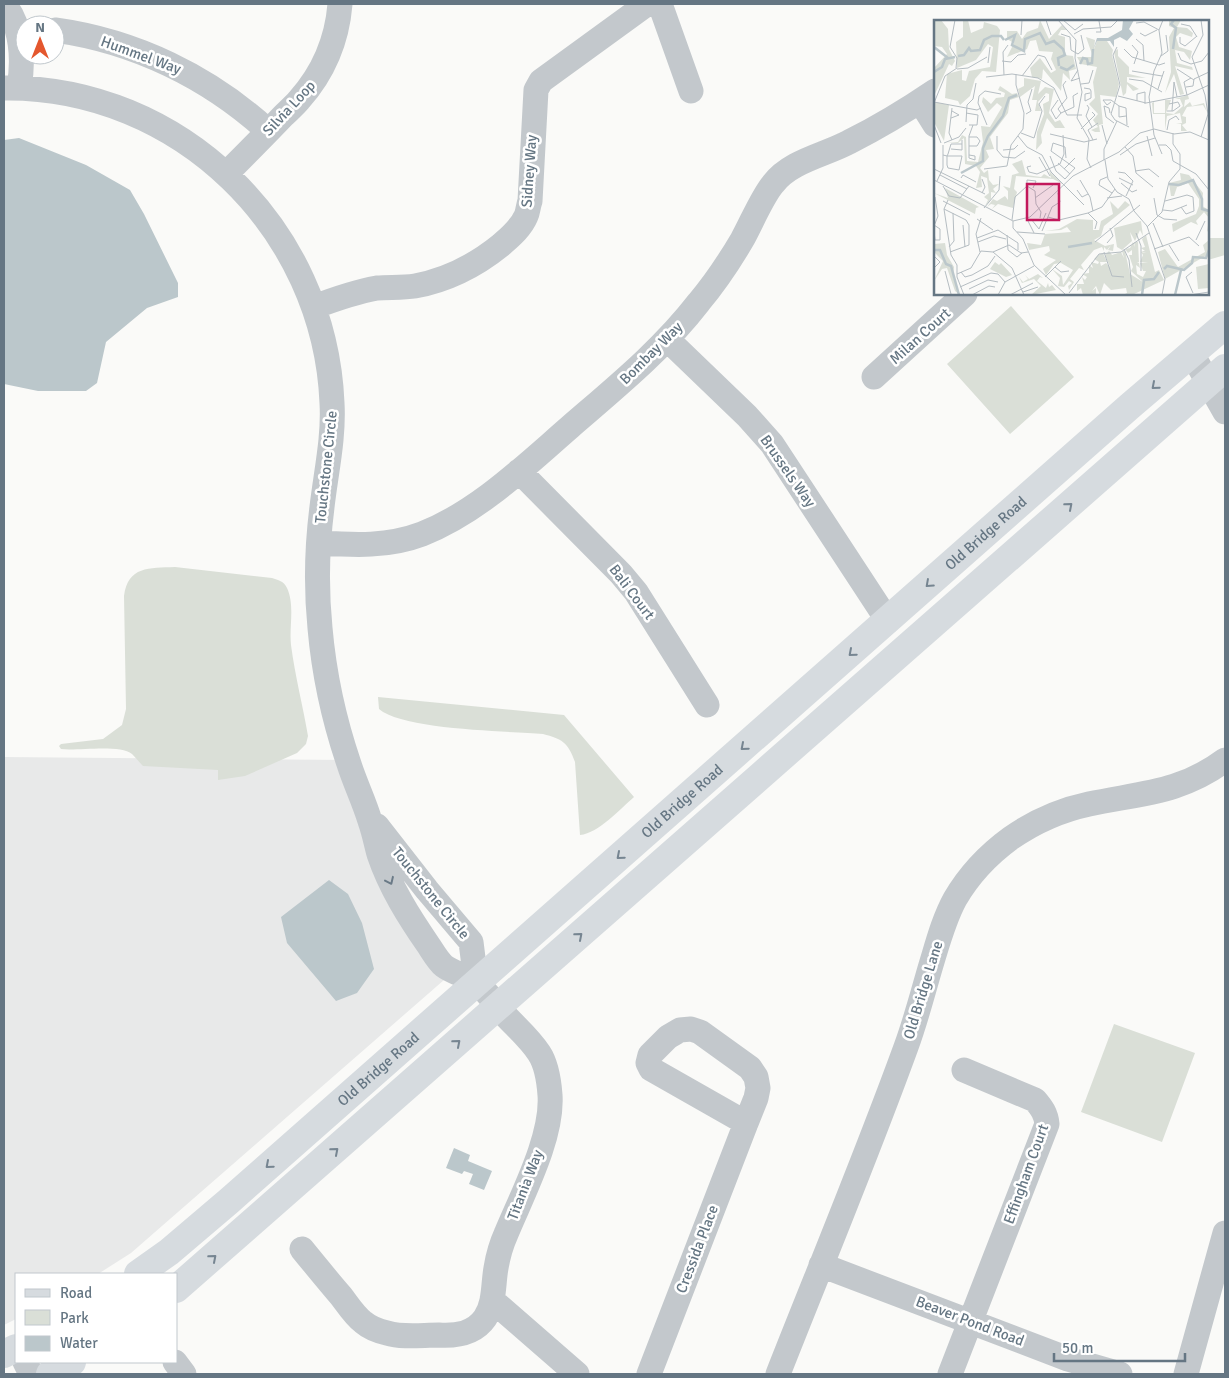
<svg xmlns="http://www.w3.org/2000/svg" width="1229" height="1378" viewBox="0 0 1229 1378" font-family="Signika,sans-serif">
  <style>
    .built { fill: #e8e9e9 }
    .green { fill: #dadfd7 }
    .water { fill: #bbc7cb }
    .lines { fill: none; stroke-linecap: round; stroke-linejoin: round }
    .minor { stroke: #c3c8cc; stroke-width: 25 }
    .major { stroke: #d6dbdf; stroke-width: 28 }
    .oneway { stroke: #768591 }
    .oneway2 { stroke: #6a7a87 }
    .labels { text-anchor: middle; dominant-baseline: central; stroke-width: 5; stroke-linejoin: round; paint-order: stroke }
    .street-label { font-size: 15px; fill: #657683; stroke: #fff }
    .inset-river { fill: none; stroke: #bbc7cb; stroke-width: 2.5 }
    .inset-road { fill: none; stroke: #b5bdc2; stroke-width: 1 }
    .view { fill: #c2185b; fill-opacity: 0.15; stroke: #c2185b; stroke-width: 2.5 }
    .inset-edge { fill: none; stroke: #657683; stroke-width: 2.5 }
  </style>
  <rect width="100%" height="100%" fill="#fafaf8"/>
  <path class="built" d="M 4,757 L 347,760 L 383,864 L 452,973 L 131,1253 L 98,1274 L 16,1274 L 16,1319 L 4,1325 Z"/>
  <path class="green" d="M 1208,238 L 1225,238 L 1225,255 L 1208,260 Z
    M 1011,306 L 1074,377 L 1010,434 L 947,364 Z
    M 175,567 L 272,578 C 278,580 284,581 287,588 C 295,605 289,627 291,645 C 295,676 303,706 308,736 L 306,744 L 297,753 L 245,776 L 218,780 L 218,770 L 143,766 C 139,762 136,758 132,754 C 120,744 78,751 61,749 L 59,746 L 61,744 L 103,739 L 122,725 L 126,709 L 124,596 C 128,566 149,568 175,567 Z
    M 378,697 L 564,715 L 634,797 C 620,809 599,833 580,835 L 575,762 C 568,742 562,739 543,734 C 507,731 403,730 379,709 Z
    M 1114,1024 L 1195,1053 L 1162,1142 L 1081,1112 Z"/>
  <path class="water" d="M 19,138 L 86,165 L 130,190 L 144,214 L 178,283 L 178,297 L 147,308 L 106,342 L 97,383 L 86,391 L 38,391 L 4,384 L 4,140 Z
    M 329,880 L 348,894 L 362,923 L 374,969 L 357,993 L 336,1001 L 287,943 L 281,917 Z
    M 454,1148 L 470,1155 L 468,1161 L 492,1171 L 484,1190 L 469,1184 L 473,1174 L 464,1171 L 462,1174 L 446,1168 Z"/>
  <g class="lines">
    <path class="minor" d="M 4,4 C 22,26 24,60 19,87
      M 660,4 L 691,91
      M 55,30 C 135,41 209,77 268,131
      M 4,88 C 180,86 325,229 332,403 C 334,438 326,472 322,507 C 317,546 316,588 320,628 C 324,674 334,720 349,764 C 355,783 364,801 370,821 C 374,832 376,843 379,854 C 390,887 409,917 429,946 C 433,952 438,961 444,966 C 453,973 466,975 475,982 C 486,990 496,1004 504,1014 C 516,1027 530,1039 539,1053 C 547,1065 549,1081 550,1095 C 553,1137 522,1195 506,1234 C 501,1245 498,1256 496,1268 C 493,1284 495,1303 485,1318 C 474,1334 456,1336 439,1335 C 422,1335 403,1338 387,1333 C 378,1331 370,1328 363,1322 C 354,1315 348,1305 341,1296 C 328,1281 315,1265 302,1249
      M 920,101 L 935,125
      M 226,174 C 245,155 264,136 283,116 C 288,111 294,106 299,100 C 324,72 337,41 340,4
      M 314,307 C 335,299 355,292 377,288 C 389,287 403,288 415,286 C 448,280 475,266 501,245 C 510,237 521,228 526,216 C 528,212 528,206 530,201 L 536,90 L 541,81 L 647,4
      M 667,339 L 747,416 L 772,444 L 888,621
      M 1192,354 L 1225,412
      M 874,377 L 965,294
      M 519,471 L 621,574 L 636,592 L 707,705
      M 319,543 C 354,545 388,547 422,534 C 478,512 525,466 570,427 C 615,388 662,350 699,302 C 715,283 729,262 742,240 C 751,224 762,197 773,184 C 790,161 825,155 849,142 C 879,127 907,110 935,91
      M 377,826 L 427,890 L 471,942 L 476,982
      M 691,1029 L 700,1032 L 750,1068 L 756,1077 L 758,1088 L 756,1098 L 746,1123 L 651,1069 L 648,1063 L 650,1055 L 668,1037 L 680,1030 Z
      M 821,1265 L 1068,1359 L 1120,1374
      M 492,1300 L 577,1374
      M 25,1362 L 31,1374
      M 175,1362 L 184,1374
      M 649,1374 L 746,1123
      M 778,1374 C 821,1265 866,1157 906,1047 C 916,1020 923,992 931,965 C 938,942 944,919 955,899 C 969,875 989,854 1011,838 C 1034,822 1061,810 1089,804 C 1141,793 1181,793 1225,760
      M 950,1374 L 1047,1124 C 1046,1114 1042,1108 1035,1100 L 964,1070
      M 1186,1374 L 1225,1233"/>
    <g class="major">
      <path id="s1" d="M 138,1274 L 169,1252 L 229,1201 L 1130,406 L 1225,325"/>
      <path d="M 176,1289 L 1225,368"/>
      <path d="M 4,1354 L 16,1348"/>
      <path d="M 50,1374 L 72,1362"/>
    </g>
  </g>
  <defs><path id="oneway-chevron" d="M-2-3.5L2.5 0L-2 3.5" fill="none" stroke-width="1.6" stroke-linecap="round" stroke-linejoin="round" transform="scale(1.25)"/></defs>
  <g class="oneway">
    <use href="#oneway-chevron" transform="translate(1155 386) rotate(139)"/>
    <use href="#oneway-chevron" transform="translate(1069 506) rotate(-41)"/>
    <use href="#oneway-chevron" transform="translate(929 584) rotate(138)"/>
    <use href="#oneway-chevron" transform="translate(852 653) rotate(139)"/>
    <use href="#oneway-chevron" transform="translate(744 747) rotate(139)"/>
    <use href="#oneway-chevron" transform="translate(620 856) rotate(139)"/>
    <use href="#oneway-chevron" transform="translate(579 936) rotate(-41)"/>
    <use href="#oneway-chevron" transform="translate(457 1043) rotate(-41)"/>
    <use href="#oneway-chevron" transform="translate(335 1151) rotate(-41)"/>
    <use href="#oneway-chevron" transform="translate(269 1165) rotate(139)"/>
    <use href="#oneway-chevron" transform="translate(213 1258) rotate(-41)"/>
  </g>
  <use class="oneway2" href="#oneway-chevron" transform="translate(390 881) rotate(65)"/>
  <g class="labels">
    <g class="street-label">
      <text transform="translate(141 55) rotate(20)">Hummel Way</text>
      <text transform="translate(289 108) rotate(-47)">Silvia Loop</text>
      <text transform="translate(529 171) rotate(-86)">Sidney Way</text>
      <text transform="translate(920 336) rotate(-42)">Milan Court</text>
      <text transform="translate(651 353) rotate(-45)">Bombay Way</text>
      <text transform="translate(326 467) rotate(-84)">Touchstone Circle</text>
      <text transform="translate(788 471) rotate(55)">Brussels Way</text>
      <text stroke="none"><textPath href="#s1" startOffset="1126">Old Bridge Road</textPath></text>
      <text transform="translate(632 592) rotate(53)">Bali Court</text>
      <text stroke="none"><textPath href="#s1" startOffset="721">Old Bridge Road</textPath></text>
      <text transform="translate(431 893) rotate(51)">Touchstone Circle</text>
      <text transform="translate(923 990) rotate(-73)">Old Bridge Lane</text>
      <text stroke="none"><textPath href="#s1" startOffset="316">Old Bridge Road</textPath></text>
      <text transform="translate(1026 1174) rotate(-70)">Effingham Court</text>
      <text transform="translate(525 1185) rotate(-69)">Titania Way</text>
      <text transform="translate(697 1249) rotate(-69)">Cressida Place</text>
      <text transform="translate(970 1321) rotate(21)">Beaver Pond Road</text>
    </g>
  </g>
  <g transform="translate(934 20)">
    <rect width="275" height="275" fill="#fafaf8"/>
    <path d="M 0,0 L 7,0 L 14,9 L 15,29 L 21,41 L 18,46 L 15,44 L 0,76 L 0,48 L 13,34 L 8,27 L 0,26 ZM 29,0 L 34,0 L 37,13 L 49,8 L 50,2 L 63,6 L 66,10 L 62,52 L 48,51 L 41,59 L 36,76 L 26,85 L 24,81 L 11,78 L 13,54 L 28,50 L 28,60 L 32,61 L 35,51 L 56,47 L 59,27 L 54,24 L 42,40 L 23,48 L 22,22 L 29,17 ZM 106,0 L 115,19 L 128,5 L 133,10 L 127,10 L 124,15 L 131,17 L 131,35 L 139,36 L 142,49 L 135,51 L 136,60 L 129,53 L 127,71 L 109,49 L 108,59 L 98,57 L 96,48 L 106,38 L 117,53 L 122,50 L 117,39 L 119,32 L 105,31 L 102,20 L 96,21 L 93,29 L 73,37 L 80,23 L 73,19 L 73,11 L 83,11 L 88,19 L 93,12 L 104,8 ZM 235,0 L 247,0 L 243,7 L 253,8 L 259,13 L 258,17 L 246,13 L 242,17 L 245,27 L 258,31 L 256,40 L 250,32 L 241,30 L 243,43 L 258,47 L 259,50 L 241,46 L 250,74 L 246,75 L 240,54 L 231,73 L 237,52 L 235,17 L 240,8 L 235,6 ZM 152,17 L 161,20 L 160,29 L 163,21 L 173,21 L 179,30 L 178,35 L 185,64 L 182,77 L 166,75 L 169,104 L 165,105 L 166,112 L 161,112 L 157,110 L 164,107 L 159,100 L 164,94 L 155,84 L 161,78 L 159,62 L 163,47 L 147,44 L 143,37 L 159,37 ZM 184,29 L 184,36 L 195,47 L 195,54 L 212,58 L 193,57 L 193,62 L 205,69 L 199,71 L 193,64 L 192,73 L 189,76 L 180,32 ZM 90,58 L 107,61 L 104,74 L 111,67 L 120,69 L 115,93 L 121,102 L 126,100 L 131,108 L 121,108 L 113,98 L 107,115 L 108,123 L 102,130 L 103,112 L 110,94 L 109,84 L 115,81 L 115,74 L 112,73 L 104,82 L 107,91 L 101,91 L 103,80 L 98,80 L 101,66 L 86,77 L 84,69 L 90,66 ZM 66,66 L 78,74 L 83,73 L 85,77 L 76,80 L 74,93 L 56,117 L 60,129 L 52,130 L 55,137 L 46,148 L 50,153 L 54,150 L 55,160 L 59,165 L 65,164 L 59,169 L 62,173 L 57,172 L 57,179 L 51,186 L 54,180 L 50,177 L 55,173 L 53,158 L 47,156 L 48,167 L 42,168 L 46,152 L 42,146 L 31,144 L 30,118 L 24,123 L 13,123 L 24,122 L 28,115 L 32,117 L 33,141 L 44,142 L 49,122 L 47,106 L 56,107 L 68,87 L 63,83 L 54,92 L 48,82 L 49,77 L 57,84 L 62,78 L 70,77 L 71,73 L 64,70 ZM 254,75 L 255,79 L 251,80 L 250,87 L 256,82 L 258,86 L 270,83 L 273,92 L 269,85 L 253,87 L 248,96 L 252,97 L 252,103 L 248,105 L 253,111 L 247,111 L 247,104 L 242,104 L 248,103 L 246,93 L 233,96 L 231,110 L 231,94 L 219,94 L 218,83 L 220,82 L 220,93 L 231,93 L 231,80 L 237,80 L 232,93 L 240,94 L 249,86 L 246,79 L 241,79 ZM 1,82 L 15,85 L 10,121 L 0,102 ZM 88,140 L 92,155 L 107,157 L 110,154 L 117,158 L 115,151 L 129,164 L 119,159 L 82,156 L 80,169 L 83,172 L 79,188 L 64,184 L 58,189 L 61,185 L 57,184 L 53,187 L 59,179 L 63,181 L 71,176 L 74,180 L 74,171 L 69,166 L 76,168 L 78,155 L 85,153 L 78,144 ZM 246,153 L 255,155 L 269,173 L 268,186 L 275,190 L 275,209 L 273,212 L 275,198 L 270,192 L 262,201 L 264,205 L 257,202 L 239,212 L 238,204 L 262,194 L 265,186 L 265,179 L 254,163 L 243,167 L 240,176 L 237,176 L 235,163 L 247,160 ZM 11,168 L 45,187 L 42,188 L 41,194 L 0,173 L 14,178 ZM 176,181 L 184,189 L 191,181 L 196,185 L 170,206 L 167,216 L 160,220 L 171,226 L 180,224 L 179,231 L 174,230 L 177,225 L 173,230 L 170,227 L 170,231 L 168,227 L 160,230 L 147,245 L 150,250 L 145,248 L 136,259 L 140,262 L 135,270 L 134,266 L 138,263 L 135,261 L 130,267 L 124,266 L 126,258 L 118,249 L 128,256 L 129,265 L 139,250 L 127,243 L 120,244 L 112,255 L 109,249 L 122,240 L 110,235 L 116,231 L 115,226 L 95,230 L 93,223 L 107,225 L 111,214 L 137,212 L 133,207 L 127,210 L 111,211 L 125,209 L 143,199 L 159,200 L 159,210 L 165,210 L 167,201 L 179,194 ZM 207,201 L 209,216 L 206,210 L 201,221 L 196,212 L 198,221 L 188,230 L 183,227 L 180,208 ZM 212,215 L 221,252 L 225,250 L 230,260 L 198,275 L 189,275 L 193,273 L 192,268 L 177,270 L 170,263 L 166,275 L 162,266 L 158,271 L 162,268 L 162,275 L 149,275 L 147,268 L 143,271 L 143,264 L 150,264 L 148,257 L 151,260 L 153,257 L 148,254 L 155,253 L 155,245 L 159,248 L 157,242 L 164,244 L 165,242 L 160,239 L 164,235 L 169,233 L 173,242 L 166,242 L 167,246 L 172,243 L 176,247 L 171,235 L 175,231 L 178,235 L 187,232 L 190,238 L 188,231 L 191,231 L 196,254 L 209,262 L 197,251 L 199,247 L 195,235 L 198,235 L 198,230 L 194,233 L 191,229 L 196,228 L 199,222 L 201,227 L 200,222 L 204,222 L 205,242 L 203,242 L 205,243 L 206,248 L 202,245 L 203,254 L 209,257 L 212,251 L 209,251 L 206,243 L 214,242 L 206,242 L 209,235 L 207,232 L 212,233 L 207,231 L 211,231 L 207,228 L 211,227 L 208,219 ZM 275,220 L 275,234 L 231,259 L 224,232 L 231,229 L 244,247 L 271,232 L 269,225 ZM 11,223 L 13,235 L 20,247 L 19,257 L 26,275 L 21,271 L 13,248 L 8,249 L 0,261 L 9,241 L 0,232 L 0,224 ZM 61,242 L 65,245 L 67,243 L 78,255 L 72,257 L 56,249 ZM 275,244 L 275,268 L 264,269 L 262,247 ZM 104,254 L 109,258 L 106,257 L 103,261 L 112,268 L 114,263 L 115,267 L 118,265 L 122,270 L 97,275 L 107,266 L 100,259 L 88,263 L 85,257 L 89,262 L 94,259 L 91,255 L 95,259 Z" fill="#dadfd7"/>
    <path d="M 189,0 L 200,0 L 195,9 L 199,14 L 193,21 L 186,17 L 180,20 L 180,27 L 176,21 L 163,21 L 159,30 L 163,18 L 174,18 L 188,10 Z" fill="#bbc7cb"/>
    <path class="inset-river" d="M 71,20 L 81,15 L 78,25 L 90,31 L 91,19 L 106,13 L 112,24 L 120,21 L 129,29 L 131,35 L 124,38 L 125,46M 0,27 L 14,38M 239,29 L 242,8 L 237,4 L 240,0M 24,36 L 30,35 L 35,28 L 37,31 L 46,30 L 50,20 L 58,16 L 67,16 L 70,20M 146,44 L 149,38 L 153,39 L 154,44 L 158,43 L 159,29M 126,47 L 133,50 L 140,45M 0,52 L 8,47 L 11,39 L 21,37M 27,153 L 49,141 L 49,128 L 54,116 L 69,96 L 75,78 L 83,75M 235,164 L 245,165 L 259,160 L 268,179 L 268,189 L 275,191M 134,227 L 158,223M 0,230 L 6,230 L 12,244 L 17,246 L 25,275M 230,249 L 233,246 L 250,250 L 258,243 L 259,237 L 272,238 L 275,230M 208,275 L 210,260 L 220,259 L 225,252M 241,275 L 247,250"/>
    <path class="inset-road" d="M 21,0 L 16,27 L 23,38 L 22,48M 112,0 L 117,15M 124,0 L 142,20 L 141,38 L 148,72 L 143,98 L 155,119 L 153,139 L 157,148M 129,0 L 141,10 L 149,4M 202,3 L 210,2 L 225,10M 247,4 L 256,6 L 263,17M 162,12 L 167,12 L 165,1M 206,13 L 211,16 L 223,10M 127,14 L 136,17 L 137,30 L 144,34 L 150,29 L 147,15M 140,14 L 149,9 L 177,7 L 184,0M 87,15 L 88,0M 246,17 L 246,23 L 251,26 L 263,16M 202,19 L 209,25 L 210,41M 198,25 L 204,32 L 200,44M 183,27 L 179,35 L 186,65 L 177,94 L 181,100 L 195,107M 190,29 L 198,37 L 225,45 L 231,43M 244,33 L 247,40 L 257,44 L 268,41 L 275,32M 227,36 L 234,31 L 232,15M 68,41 L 77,42 L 84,35 L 92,34M 54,43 L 56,27M 23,49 L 34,48 L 53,37M 243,49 L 260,60M 144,50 L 137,61 L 146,58M 198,51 L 228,56M 70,55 L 69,32 L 74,25M 88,56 L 104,35 L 111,37 L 118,50M 52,57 L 78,54 L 104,58 L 120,68 L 133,95 L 148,95M 195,59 L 209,61 L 228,72M 147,64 L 155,63 L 159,50M 252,67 L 259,66 L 260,59 L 275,52M 150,68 L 156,69 L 157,71 L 157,78 L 151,81 L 151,74 L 156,73M 224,69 L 230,51M 253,75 L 250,62 L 257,58M 184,76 L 212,83 L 253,75 L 275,65M 203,81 L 203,74 L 211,72 L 211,84M 0,82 L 43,90 L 47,88M 177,82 L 173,85 L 169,80 L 177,80 L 185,86 L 185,97 L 192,96M 0,83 L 11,56 L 23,48M 153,85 L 155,88 L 152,96 L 158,107M 185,86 L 192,88 L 193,105M 18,88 L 15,113 L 18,120M 233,91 L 239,91 L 246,86 L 244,82 L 235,84M 238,91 L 240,62 L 243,77M 32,93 L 44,95 L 43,105 L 35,105M 127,93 L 124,89 L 133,78 L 129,65 L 132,61M 176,93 L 175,88 L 170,86 L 172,97 L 180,103M 92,94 L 97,91 L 94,82 L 98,69M 17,98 L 25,95 L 18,91M 122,99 L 127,93 L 140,87 L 139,76 L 144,73M 122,99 L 117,90 L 124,80M 32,102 L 33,85 L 39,79 L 42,63M 0,105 L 7,123M 53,105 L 44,83 L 45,76 L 51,71 L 67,74M 168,105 L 173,124M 147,109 L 161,95 L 158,92M 233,110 L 235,100 L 242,96 L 245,100M 87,113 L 100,118 L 108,91 L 105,84 L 111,76M 116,114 L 150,122 L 159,120M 63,116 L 63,130 L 69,137 L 81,138 L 91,131M 84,116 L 93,127 L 108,135 L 117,152 L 150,185M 213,116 L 218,136M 35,117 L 43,117 L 46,121 L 43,126 L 35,126M 267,117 L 274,94 L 271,75 L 258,37 L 269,15 L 267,0M 163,119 L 159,120 L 154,110 L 164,103M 10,123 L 25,117 L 32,108M 225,125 L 232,125 L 237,130 L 239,141 L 262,154 L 275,170M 191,127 L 199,136 L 202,153 L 219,167M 17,129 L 28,130 L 28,120M 69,130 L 80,129 L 84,125M 228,134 L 220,115 L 215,77 L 220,51 L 228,33 L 225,10 L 229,0M 9,135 L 13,136 L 28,136 L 25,150 L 14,148 L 13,145 L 13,136 L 14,134 L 17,124 L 28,124M 35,135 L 41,136 L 41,140 L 35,138 L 35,116 L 39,105M 186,135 L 202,124 L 221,118M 116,136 L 122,151 L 131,159 L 141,148 L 117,131 L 119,123 L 131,127 L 132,138M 105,137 L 116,156M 170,140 L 170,129 L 183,101M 171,140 L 174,159 L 183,172 L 195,179 L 200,191 L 213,206 L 231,259 L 228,275M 124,143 L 136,154M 97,146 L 93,147 L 95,152 L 103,154 L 126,144 L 130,134 L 129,115M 0,149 L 51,174M 50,149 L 73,146 L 77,125 L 89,109 L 90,93 L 82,65 L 82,54M 130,149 L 141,138M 201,151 L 215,149 L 225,157M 184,152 L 191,153 L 199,161 L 192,176M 6,155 L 33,169M 173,157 L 166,160 L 165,165 L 178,173M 27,158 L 29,155 L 42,162M 185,158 L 199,165M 0,160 L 79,201 L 79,208 L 89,219 L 100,245 L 132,275M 146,160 L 156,177 L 159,191M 3,161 L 9,148 L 9,125M 187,163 L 198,172 L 203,170M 9,166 L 15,176 L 26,178 L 35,166M 93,166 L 93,160 L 102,161 L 99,168M 143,170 L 148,177 L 154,174M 48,173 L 51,167 L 48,159M 101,178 L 119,165M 173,178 L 188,176M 220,178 L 223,195 L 230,199 L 243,200M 14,180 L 10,189 L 17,235 L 23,245 L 23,257 L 30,275M 9,181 L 36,195M 231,181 L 253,175 L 259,177 L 260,191 L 252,194 L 247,187M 50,188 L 65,170 L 66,156M 10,189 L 32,200 L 35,205 L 35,225 L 16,232M 229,190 L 238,191 L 253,185M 154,193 L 163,202 L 161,209M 114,197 L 125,200 L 154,193 L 168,187 L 181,169M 43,199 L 59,210M 93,199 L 100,213M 97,199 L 105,209 L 112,193M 78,200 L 81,177 L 93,166 L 101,171 L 102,184 L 107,192 L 106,198M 79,201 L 96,197 L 139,156 L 185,132 L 206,113 L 220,109 L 240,114 L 256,112 L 275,120M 219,203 L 229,227M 0,205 L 6,209 L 6,220 L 1,220 L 0,212M 29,205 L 31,227M 0,206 L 4,196 L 1,177M 213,207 L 228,192 L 235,162 L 246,149 L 246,134 L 239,124 L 239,113M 108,211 L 118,187 L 126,182 L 124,173M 83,212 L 111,214M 202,213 L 207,226 L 207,251M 73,215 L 74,230 L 83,237 L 88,233M 43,218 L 64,210 L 84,223 L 84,230M 262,220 L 271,201M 44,222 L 60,216 L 72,219M 161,222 L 206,185M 173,223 L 179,216 L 176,208M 235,225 L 245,241M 15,227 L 20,221 L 19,193M 190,229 L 195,240 L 198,267M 220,229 L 255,217 L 265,226M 46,232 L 42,214 L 47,198M 59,232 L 78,248 L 90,275M 170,232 L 178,256 L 190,257M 0,236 L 6,242 L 0,248M 121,247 L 127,252 L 135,251M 11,251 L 17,274M 27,252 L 31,257 L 38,255 L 54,246 L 61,236M 258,252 L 252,257 L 259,273M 23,254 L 37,248 L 47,231 L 59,232 L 75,225 L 87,233 L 94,232M 111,257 L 127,241M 26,267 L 57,253 L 64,254 L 71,262M 35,269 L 54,260 L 64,262M 89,272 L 104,267M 135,273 L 165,234 L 187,232 L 215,213M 38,275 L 55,266 L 61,267M 64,275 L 71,262 L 100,246M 76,275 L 99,263M 256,275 L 275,272"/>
    <path class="view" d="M 93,164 L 125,164 L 125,200 L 93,200 Z"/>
    <rect width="275" height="275" class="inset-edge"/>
  </g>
  <rect width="1229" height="1378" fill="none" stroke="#657683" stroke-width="10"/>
  <rect x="15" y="1273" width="162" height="90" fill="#ffffff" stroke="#c1c8cd"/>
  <rect x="25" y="1289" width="25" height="8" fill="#d6dbdf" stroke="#c1c8cd"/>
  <text x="60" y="1298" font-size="15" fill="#657683">Road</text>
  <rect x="25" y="1310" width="25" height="15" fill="#dadfd7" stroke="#c1c8cd"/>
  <text x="60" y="1323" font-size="15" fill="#657683">Park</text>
  <rect x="25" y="1336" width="25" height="15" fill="#bbc7cb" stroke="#c1c8cd"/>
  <text x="60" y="1348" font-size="15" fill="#657683">Water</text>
  <g transform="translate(40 40)"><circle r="24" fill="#ffffff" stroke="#c1c8cd"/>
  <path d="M0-4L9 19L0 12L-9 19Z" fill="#e4572e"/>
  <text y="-8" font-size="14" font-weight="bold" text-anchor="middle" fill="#657683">N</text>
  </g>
  <path d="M1054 1353v8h131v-8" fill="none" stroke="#657683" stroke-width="2.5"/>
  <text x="1062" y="1353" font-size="15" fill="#657683" stroke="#ffffff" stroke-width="4" paint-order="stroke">50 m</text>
</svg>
